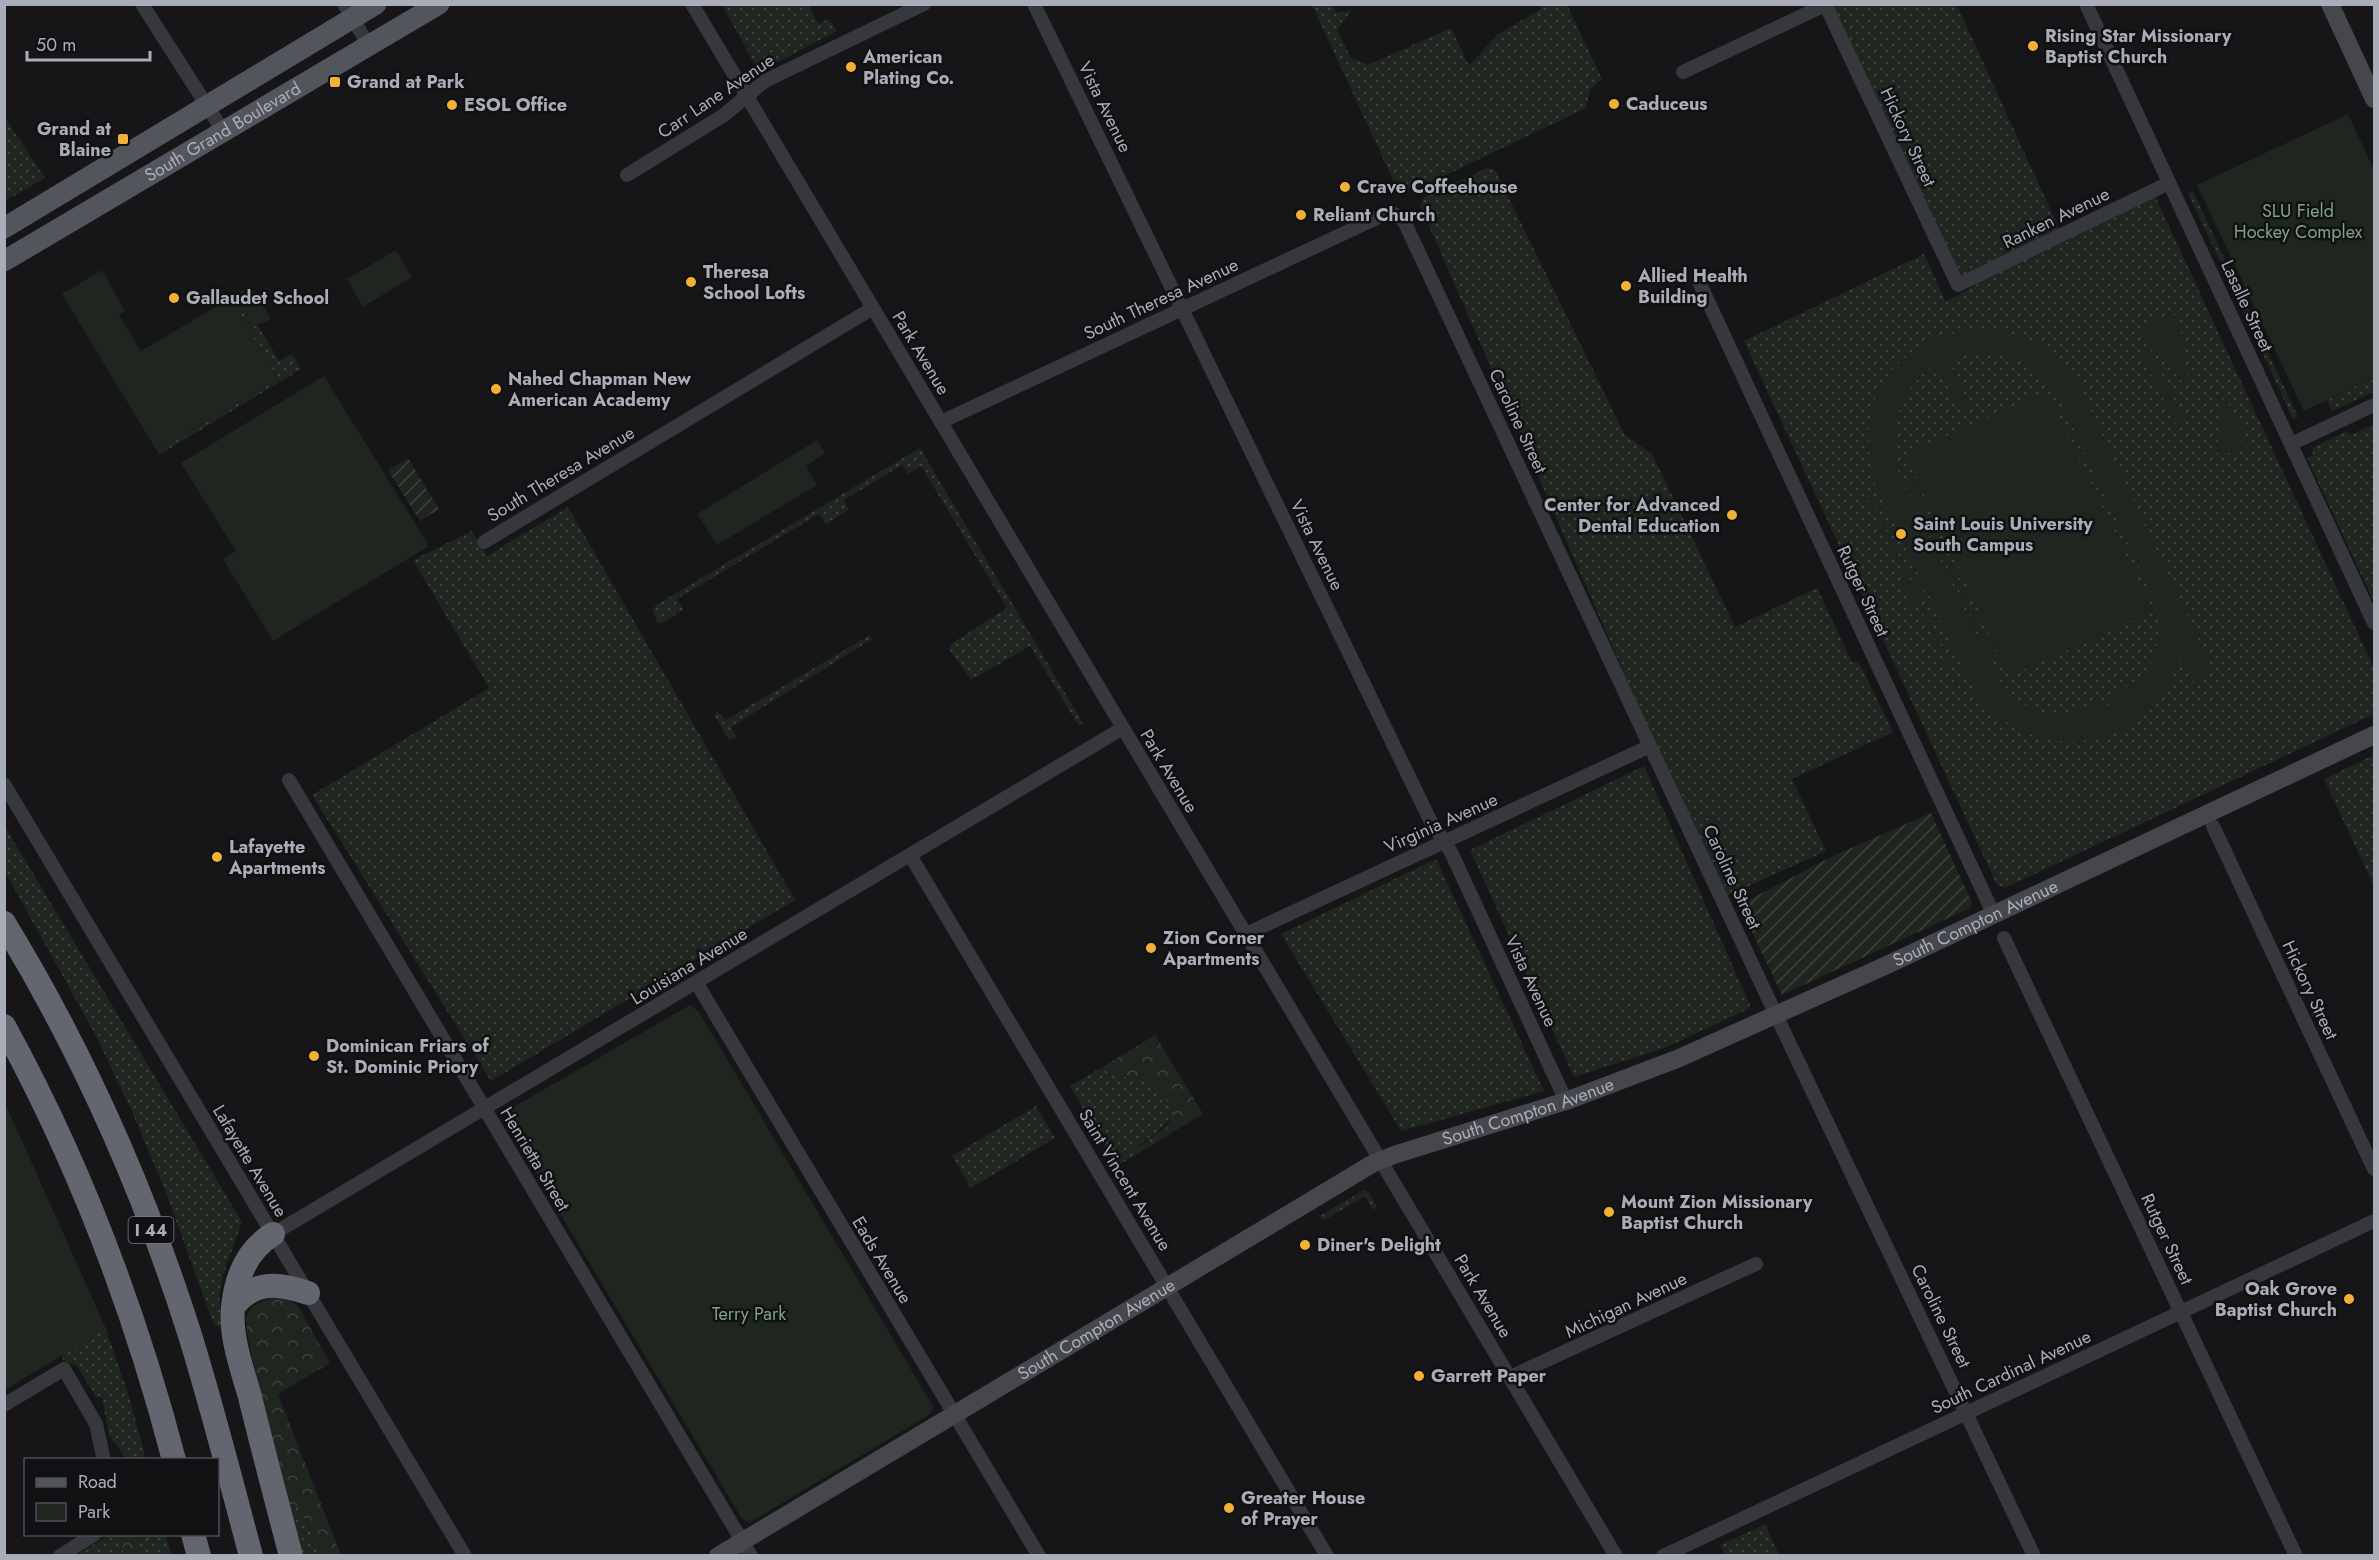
<svg xmlns="http://www.w3.org/2000/svg" width="2379" height="1560" viewBox="0 0 2379 1560" font-family="Jost,sans-serif">
  <style>
    .grass { fill: url(#grass-dots) }
    .forest { fill: url(#forest-crowns) }
    .park { fill: #1e261f; fill-rule: evenodd }
    .garden { fill: url(#garden-furrows) }
    .lines { fill: none; stroke-linecap: round; stroke-linejoin: round }
    .street { stroke: #37383d; stroke-width: 14 }
    .secondary { stroke: #45474d; stroke-width: 18 }
    .primary { stroke: #53555c; stroke-width: 21 }
    .highway { stroke: #63666e; stroke-width: 24 }
    .poi-dot { fill: #f2b134; stroke: #111113; stroke-width: 2 }
    .labels { text-anchor: middle; dominant-baseline: central; stroke-width: 5; stroke-linejoin: round; paint-order: stroke }
    .shield { fill: #111113; stroke: #7b7e86; stroke-width: 1.5 }
    .shield-label { font-size: 16px; font-weight: bold; fill: #a8adb8 }
    .poi-label { font-size: 18px; font-weight: bold; fill: #a8adb8; stroke: #111113; text-anchor: start }
    .street-label { font-size: 18px; fill: #a8adb8; stroke: #111113 }
    .park-label { font-size: 18px; fill: #7fa381; stroke: #111113 }
  </style>
  <defs>
    <pattern id="grass-dots" width="8" height="8" patternUnits="userSpaceOnUse" patternTransform="scale(1.5)"><rect width="8" height="8" fill="#1e261f"/><path d="M2 2h.1M6 6h.1" fill="none" stroke="#3c433d" stroke-width="1.8" stroke-linecap="round"/></pattern>
    <pattern id="forest-crowns" width="20" height="18" patternUnits="userSpaceOnUse" patternTransform="scale(1.5)"><rect width="20" height="18" fill="#1e261f"/><path d="M2 6a3 3 0 1 1 6 0M12 15a3 3 0 1 1 6 0" fill="none" stroke="#3c433d"/></pattern>
    <pattern id="garden-furrows" width="10" height="10" patternUnits="userSpaceOnUse" patternTransform="scale(1.5)"><rect width="10" height="10" fill="#1e261f"/><path d="M-1 1l2-2M0 10L10 0M9 11l2-2" fill="none" stroke="#3c433d"/></pattern>
  </defs>
  <rect width="100%" height="100%" fill="#161618"/>
  <path class="grass" d="M 1827,4 L 1957,5 L 2062,235 L 1958,285 Z
    M 722,5 L 809,5 L 818,24 L 829,19 L 837,31 L 759,72 Z
    M 1312,5 L 1332,5 L 1337,13 L 1352,10 L 1337,30 L 1351,58 L 1368,65 L 1451,28 L 1469,66 L 1497,35 L 1541,9 L 1541,5 L 1567,5 L 1602,79 L 1590,89 L 1586,108 L 1413,191 L 1394,182 Z
    M 4,116 L 45,178 L 5,201 L 4,201 Z
    M 1487,168 L 1495,170 L 1625,435 L 1652,454 L 1735,627 L 1817,588 L 1852,662 L 1859,663 L 1861,666 L 1893,732 L 1792,779 L 1826,851 L 1722,898 L 1420,205 L 1424,197 Z
    M 2193,191 L 2298,417 L 2293,419 L 2188,193 Z
    M 2155,196 L 2374,668 L 2374,714 L 2005,888 L 1997,885 L 1744,341 L 1924,254 L 1946,302 L 1996,273 Z
    M 250,308 L 246,316 L 248,323 L 259,327 L 279,361 L 292,354 L 301,369 L 159,455 L 157,451 L 278,379 L 240,314 Z
    M 2374,377 L 2374,392 L 2332,411 L 2327,400 Z
    M 2374,424 L 2374,602 L 2307,458 L 2313,455 L 2312,448 L 2347,431 L 2350,435 Z
    M 920,448 L 1083,723 L 1079,726 L 1030,646 L 971,680 L 949,649 L 951,644 L 1007,608 L 921,466 L 908,474 L 902,465 L 844,500 L 849,510 L 826,524 L 819,514 L 677,599 L 683,610 L 662,623 L 658,622 L 652,611 L 656,605 Z
    M 568,507 L 795,900 L 491,1081 L 312,795 L 489,688 L 413,560 L 472,531 L 487,556 Z
    M 870,635 L 872,639 L 731,727 L 736,738 L 729,740 L 715,716 L 717,711 L 726,720 Z
    M 2374,755 L 2374,886 L 2324,779 Z
    M 1644,766 L 1750,1005 L 1748,1009 L 1667,1047 L 1574,1077 L 1470,850 Z
    M 4,825 L 242,1222 L 223,1275 L 219,1295 L 222,1325 L 219,1327 L 214,1325 L 166,1193 L 133,1114 L 96,1036 L 5,872 Z
    M 1436,859 L 1544,1091 L 1401,1131 L 1281,934 Z
    M 1101,1068 L 1106,1074 C 1143,1080 1154,1076 1173,1112 C 1163,1133 1150,1134 1135,1150 L 1137,1154 L 1117,1166 L 1070,1086 Z
    M 4,1103 L 106,1329 L 128,1393 L 146,1459 L 127,1459 L 109,1436 L 102,1398 L 96,1397 L 77,1366 L 64,1361 L 58,1349 Z
    M 1036,1106 L 1055,1138 L 971,1188 L 952,1156 Z
    M 1364,1190 L 1369,1192 L 1377,1207 L 1373,1210 L 1365,1196 L 1323,1221 L 1320,1216 Z
    M 282,1494 L 298,1507 L 323,1555 L 298,1555 Z
    M 1765,1524 L 1779,1555 L 1725,1555 L 1720,1545 Z
    M 136,1534 L 166,1535 L 171,1555 L 140,1555 Z
    M 109,1535 L 120,1535 L 124,1555 L 75,1556 Z"/>
  <path class="forest" d="M 1155,1035 L 1203,1114 L 1137,1154 L 1135,1150 L 1167,1126 L 1173,1112 C 1154,1076 1143,1080 1106,1074 L 1101,1068 Z
    M 274,1297 L 292,1301 L 299,1308 L 330,1363 L 278,1394 L 341,1555 L 323,1555 L 298,1507 L 282,1494 L 247,1333 L 246,1317 L 252,1306 Z
    M 120,1535 L 136,1535 L 140,1555 L 124,1555 Z"/>
  <path class="park" d="M 2348,114 L 2374,170 L 2374,377 L 2304,411 L 2197,185 Z
    M 396,250 L 412,277 L 363,307 L 347,279 Z
    M 102,270 L 125,311 L 119,315 L 141,351 L 251,286 L 271,319 L 254,327 L 246,319 L 249,309 L 240,314 L 278,379 L 157,451 L 62,294 Z
    M 2178,314 L 2188,378 L 2191,384 L 2185,387 L 2181,380 L 2138,334 L 2157,319 Z
    M 1976,328 C 2020,331 2042,342 2073,373 L 2213,670 L 2192,682 L 2180,656 C 2174,671 2170,689 2158,702 C 2113,754 2033,754 1986,705 C 1978,698 1973,687 1968,678 L 1874,481 C 1861,422 1870,374 1927,343 L 1924,337 L 1935,332 L 1938,337 ZM 1980,352 C 2012,355 2036,365 2056,392 L 2154,599 C 2167,651 2153,676 2106,698 L 2110,707 L 2103,710 L 2099,702 C 2058,721 2032,718 2001,684 L 1900,477 C 1887,434 1895,389 1937,364 L 1959,410 L 1970,406 L 1948,359 Z
    M 2150,349 L 2185,423 L 2177,427 L 2141,354 Z
    M 324,376 L 429,546 L 273,641 L 223,559 L 236,551 L 181,463 Z
    M 2046,391 L 2154,612 L 2009,676 L 1906,454 Z
    M 2225,398 L 2251,446 L 2232,453 L 2216,453 L 2223,405 L 2221,401 Z
    M 817,440 L 825,453 L 806,466 L 817,485 L 717,545 L 697,514 Z
    M 1915,480 L 1925,500 L 1922,502 L 1987,640 L 1990,639 L 1999,659 L 1990,664 L 1980,643 L 1983,641 L 1918,504 L 1915,504 L 1906,484 Z
    M 1870,495 L 1910,580 L 1917,577 L 1926,598 L 1920,601 L 1958,682 L 1955,683 L 1917,602 L 1910,605 L 1901,585 L 1907,581 L 1867,497 Z
    M 690,1005 L 699,1012 L 934,1408 L 929,1415 L 749,1523 L 742,1519 L 505,1121 L 507,1113 L 512,1108 Z
    M 5,1103 L 106,1329 L 5,1390 L 4,1390 Z"/>
  <path class="garden" d="M 408,458 L 439,509 L 420,521 L 388,470 Z
    M 1931,813 L 1972,903 L 1970,908 L 1782,995 L 1739,905 L 1831,857 Z"/>
  <g class="lines">
    <path class="street" d="M 142,4 L 223,131
      M 344,4 L 369,46
      M 692,4 L 1616,1556
      M 1034,4 L 1430,820 L 1451,852 L 1566,1101
      M 1825,4 L 1958,285 L 2169,183
      M 2086,4 L 2374,623
      M 1683,72 L 1827,4
      M 627,175 L 724,115 L 765,81 L 924,4
      M 1699,282 L 1994,915
      M 941,422 L 1383,215 L 1394,214 L 1404,221 L 1776,1015 L 2034,1556
      M 2291,444 L 2374,405
      M 484,542 L 873,308
      M 289,780 L 751,1556
      M 4,784 L 465,1556
      M 2213,826 L 2374,1169
      M 910,855 L 1327,1556
      M 1246,934 L 1650,746
      M 2004,938 L 2296,1556
      M 696,982 L 1039,1556
      M 273,1234 L 1123,728
      M 1510,1377 L 1756,1264
      M 4,1405 L 64,1369 L 96,1424 L 104,1460
      M 60,1556 L 95,1534
      M 1663,1556 L 2374,1221"/>
    <g class="secondary">
      <path d="M 2330,4 L 2374,99"/>
      <path id="s1" d="M 718,1556 L 1372,1164 L 1394,1155 L 1566,1101 L 1677,1059 L 1887,965 L 2374,735"/>
    </g>
    <g class="primary">
      <path d="M 4,228 L 376,4"/>
      <path id="s2" d="M 4,261 L 439,4"/>
    </g>
    <path class="highway" d="M 4,923 C 81,1049 144,1191 189,1332 C 212,1406 231,1481 251,1556
      M 4,1026 C 78,1161 135,1311 174,1460
      M 273,1234 C 247,1250 236,1277 233,1307 C 230,1337 242,1368 250,1397 C 263,1450 277,1503 291,1556
      M 233,1307 C 253,1280 279,1283 308,1293
      M 193,1534 L 199,1556"/>
  </g>
  <g class="poi-dot">
    <circle cx="2033" cy="46" r="6"/>
    <circle cx="851" cy="67" r="6"/>
    <rect x="329" y="76" width="12" height="12" rx="3"/>
    <circle cx="1614" cy="104" r="6"/>
    <circle cx="452" cy="105" r="6"/>
    <rect x="117" y="133" width="12" height="12" rx="3"/>
    <circle cx="1345" cy="187" r="6"/>
    <circle cx="1301" cy="215" r="6"/>
    <circle cx="691" cy="282" r="6"/>
    <circle cx="1626" cy="286" r="6"/>
    <circle cx="174" cy="298" r="6"/>
    <circle cx="496" cy="389" r="6"/>
    <circle cx="1732" cy="515" r="6"/>
    <circle cx="1901" cy="534" r="6"/>
    <circle cx="217" cy="857" r="6"/>
    <circle cx="1151" cy="948" r="6"/>
    <circle cx="314" cy="1056" r="6"/>
    <circle cx="1609" cy="1212" r="6"/>
    <circle cx="1305" cy="1245" r="6"/>
    <circle cx="2349" cy="1299" r="6"/>
    <circle cx="1419" cy="1376" r="6"/>
    <circle cx="1229" cy="1508" r="6"/>
  </g>
  <g class="labels">
    <rect class="shield" x="128.5" y="1217" width="45" height="26" rx="4.5"/>
    <g class="shield-label">
      <text x="151" y="1230">I 44</text>
    </g>
    <g class="poi-label">
      <text x="2045" y="36">Rising Star Missionary<tspan x="2045" dy="21">Baptist Church</tspan></text>
      <text x="863" y="57">American<tspan x="863" dy="21">Plating Co.</tspan></text>
      <text x="347" y="82">Grand at Park</text>
      <text x="1626" y="104">Caduceus</text>
      <text x="464" y="105">ESOL Office</text>
      <text x="111" y="129" text-anchor="end">Grand at<tspan x="111" dy="21">Blaine</tspan></text>
      <text x="1357" y="187">Crave Coffeehouse</text>
      <text x="1313" y="215">Reliant Church</text>
      <text x="703" y="272">Theresa<tspan x="703" dy="21">School Lofts</tspan></text>
      <text x="1638" y="276">Allied Health<tspan x="1638" dy="21">Building</tspan></text>
      <text x="186" y="298">Gallaudet School</text>
      <text x="508" y="379">Nahed Chapman New<tspan x="508" dy="21">American Academy</tspan></text>
      <text x="1720" y="505" text-anchor="end">Center for Advanced<tspan x="1720" dy="21">Dental Education</tspan></text>
      <text x="1913" y="524">Saint Louis University<tspan x="1913" dy="21">South Campus</tspan></text>
      <text x="229" y="847">Lafayette<tspan x="229" dy="21">Apartments</tspan></text>
      <text x="1163" y="938">Zion Corner<tspan x="1163" dy="21">Apartments</tspan></text>
      <text x="326" y="1046">Dominican Friars of<tspan x="326" dy="21">St. Dominic Priory</tspan></text>
      <text x="1621" y="1202">Mount Zion Missionary<tspan x="1621" dy="21">Baptist Church</tspan></text>
      <text x="1317" y="1245">Diner's Delight</text>
      <text x="2337" y="1289" text-anchor="end">Oak Grove<tspan x="2337" dy="21">Baptist Church</tspan></text>
      <text x="1431" y="1376">Garrett Paper</text>
      <text x="1241" y="1498">Greater House<tspan x="1241" dy="21">of Prayer</tspan></text>
    </g>
    <g class="street-label">
      <text transform="translate(716 96) rotate(-34)">Carr Lane Avenue</text>
      <text transform="translate(1105 107) rotate(64)">Vista Avenue</text>
      <text stroke="none"><textPath href="#s2" startOffset="254">South Grand Boulevard</textPath></text>
      <text transform="translate(1908 137) rotate(65)">Hickory Street</text>
      <text transform="translate(2056 218) rotate(-26)">Ranken Avenue</text>
      <text transform="translate(1161 299) rotate(-25)">South Theresa Avenue</text>
      <text transform="translate(2247 306) rotate(65)">Lasalle Street</text>
      <text transform="translate(921 353) rotate(59)">Park Avenue</text>
      <text transform="translate(1518 421) rotate(65)">Caroline Street</text>
      <text transform="translate(561 474) rotate(-31)">South Theresa Avenue</text>
      <text transform="translate(1317 545) rotate(64)">Vista Avenue</text>
      <text transform="translate(1863 591) rotate(65)">Rutger Street</text>
      <text transform="translate(1169 771) rotate(59)">Park Avenue</text>
      <text transform="translate(1441 823) rotate(-24)">Virginia Avenue</text>
      <text transform="translate(1732 877) rotate(65)">Caroline Street</text>
      <text stroke="none"><textPath href="#s1" startOffset="1413">South Compton Avenue</textPath></text>
      <text transform="translate(689 966) rotate(-31)">Louisiana Avenue</text>
      <text transform="translate(1531 981) rotate(65)">Vista Avenue</text>
      <text transform="translate(2310 990) rotate(65)">Hickory Street</text>
      <text stroke="none"><textPath href="#s1" startOffset="927">South Compton Avenue</textPath></text>
      <text transform="translate(535 1159) rotate(59)">Henrietta Street</text>
      <text transform="translate(250 1161) rotate(59)">Lafayette Avenue</text>
      <text transform="translate(1125 1180) rotate(59)">Saint Vincent Avenue</text>
      <text transform="translate(2167 1239) rotate(65)">Rutger Street</text>
      <text transform="translate(882 1260) rotate(59)">Eads Avenue</text>
      <text transform="translate(1483 1296) rotate(59)">Park Avenue</text>
      <text transform="translate(1626 1305) rotate(-25)">Michigan Avenue</text>
      <text transform="translate(1941 1316) rotate(64)">Caroline Street</text>
      <text stroke="none"><textPath href="#s1" startOffset="441">South Compton Avenue</textPath></text>
      <text transform="translate(2011 1372) rotate(-25)">South Cardinal Avenue</text>
    </g>
    <g class="park-label">
      <text x="2298" y="211">SLU Field<tspan x="2298" dy="21">Hockey Complex</tspan></text>
      <text x="749" y="1314">Terry Park</text>
    </g>
  </g>
  <rect width="2379" height="1560" fill="none" stroke="#a8adb8" stroke-width="12"/>
  <rect x="24" y="1458" width="195" height="78" fill="#111113" stroke="#4d4f55" stroke-width="1.5"/>
  <rect x="36" y="1478" width="30" height="9" fill="#53555c" stroke="#4d4f55" stroke-width="1.5"/>
  <text x="78" y="1488" font-size="18" fill="#a8adb8">Road</text>
  <rect x="36" y="1503" width="30" height="18" fill="#1e261f" stroke="#4d4f55" stroke-width="1.5"/>
  <text x="78" y="1518" font-size="18" fill="#a8adb8">Park</text>
  <path d="M27 51v9h123v-9" fill="none" stroke="#a8adb8" stroke-width="3"/>
  <text x="36" y="51" font-size="18" fill="#a8adb8" stroke="#111113" stroke-width="4.5" paint-order="stroke">50 m</text>
</svg>
